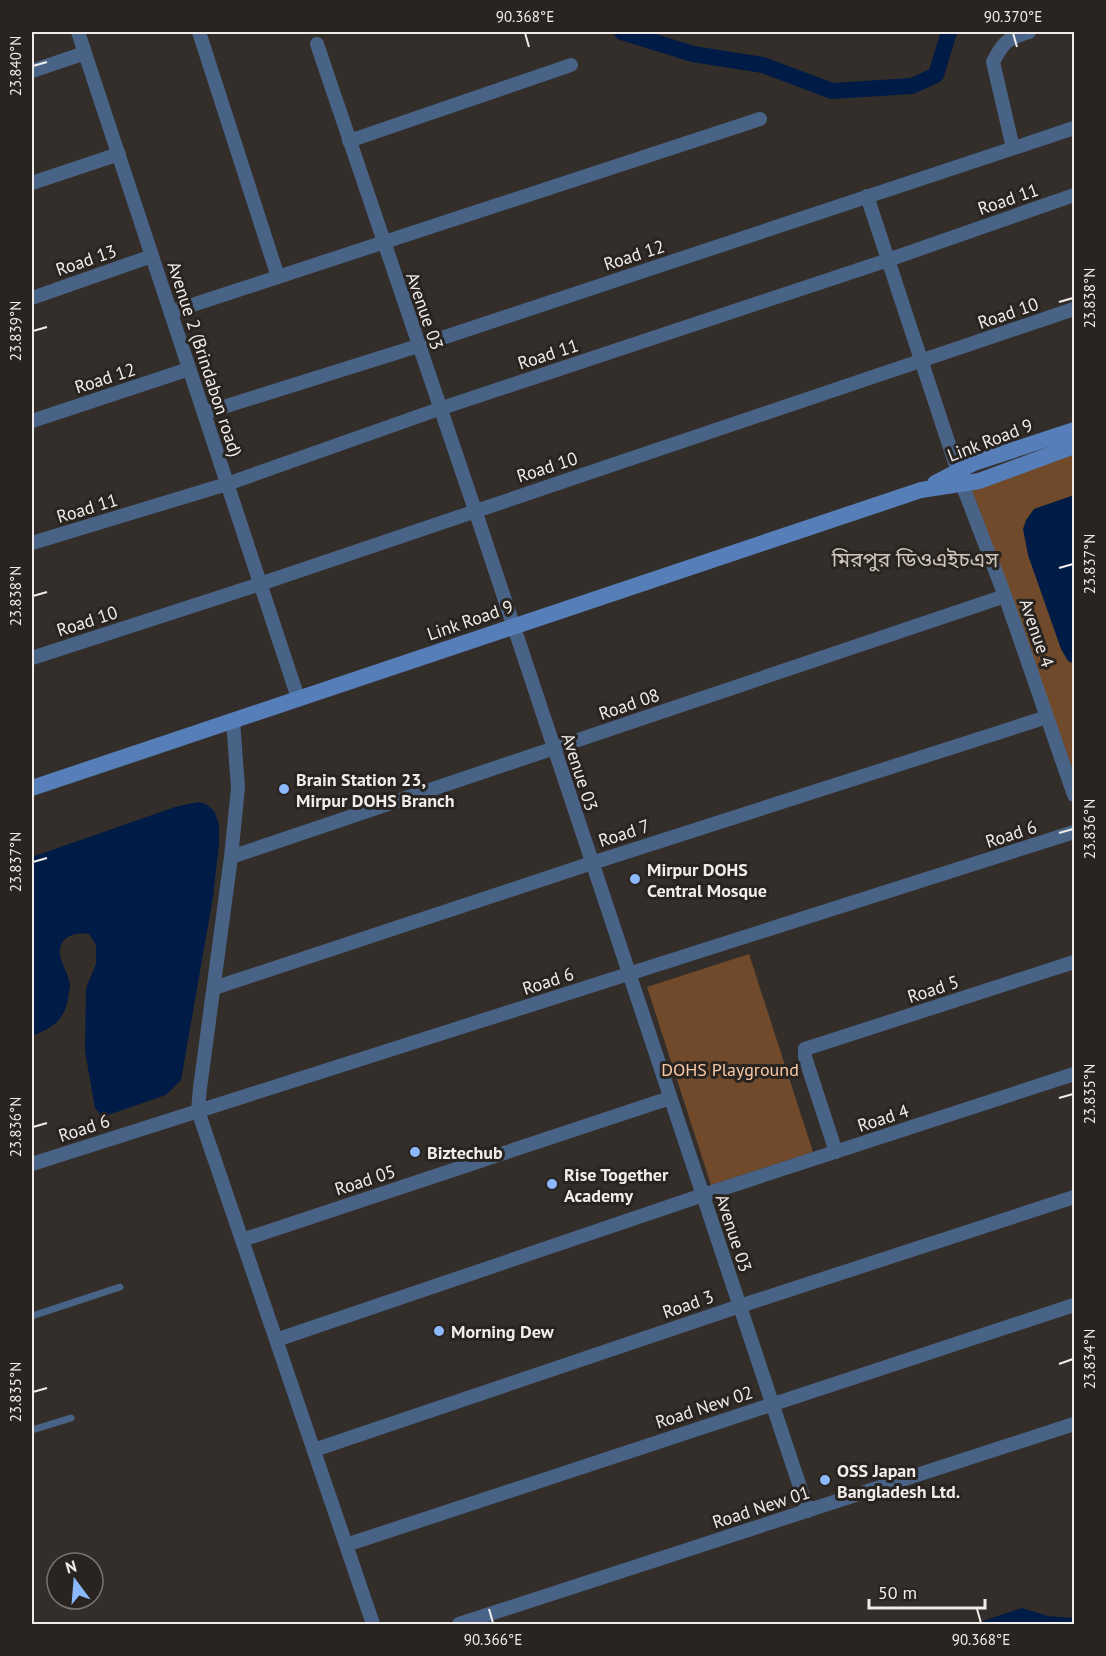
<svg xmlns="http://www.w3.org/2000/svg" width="1106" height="1656" viewBox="0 0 1106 1656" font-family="'PT Sans','Noto Sans Bengali',sans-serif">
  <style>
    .green { fill: #704a2a }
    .water { fill: #001b46 }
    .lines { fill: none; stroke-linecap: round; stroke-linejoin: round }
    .canal { stroke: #001b46; stroke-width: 16 }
    .service { stroke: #496387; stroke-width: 7 }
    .minor { stroke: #496387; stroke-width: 14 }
    .secondary { stroke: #567eb9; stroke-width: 16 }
    .ticks { fill: none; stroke: #f0ecea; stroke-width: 2 }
    .poi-dot { fill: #8bb9fc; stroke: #292420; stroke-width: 2 }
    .labels { text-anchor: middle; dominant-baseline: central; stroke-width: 6; stroke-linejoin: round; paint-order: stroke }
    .street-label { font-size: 18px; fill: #f0ecea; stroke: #292420 }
    .poi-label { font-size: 18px; font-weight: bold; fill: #f0ecea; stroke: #292420; text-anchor: start }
    .park-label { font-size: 18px; fill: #f9caa7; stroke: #292420 }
    .quarter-label { font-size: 21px; fill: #cdc6c0; stroke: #292420 }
    .neatline { fill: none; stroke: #f0ecea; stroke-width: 2 }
    .ticks-label { font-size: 15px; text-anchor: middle; fill: #f0ecea }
  </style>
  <rect width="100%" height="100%" fill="#332e2a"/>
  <path class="green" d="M 1074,450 L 1074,773 L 969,488 Z
    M 749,954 L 813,1152 L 711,1185 L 647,987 Z"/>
  <path class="water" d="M 1074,495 L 1074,664 L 1068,661 L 1061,649 L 1028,555 L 1023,529 L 1026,520 L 1034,509 Z
    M 198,802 L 206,804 L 214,811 L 219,824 L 219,844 L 213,897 L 181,1080 L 166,1095 L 105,1116 L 100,1114 L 95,1108 L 85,1051 L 86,988 L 96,964 L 96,945 L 89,934 C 75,932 59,936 60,954 C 61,964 69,974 70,985 C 70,989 68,994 68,999 C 64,1021 52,1028 32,1036 L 32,857 L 175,807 Z
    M 1022,1608 L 1048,1616 L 1074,1618 L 1074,1624 L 974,1624 Z"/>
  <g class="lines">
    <path class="canal" d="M 622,32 L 693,54 L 763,65 L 832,91 L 912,86 L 936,75 L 949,32"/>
    <path class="service" d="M 32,1316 L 120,1287
      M 32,1430 L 71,1418"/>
    <path class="minor" d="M 78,32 L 298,698
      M 199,32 L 278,277
      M 317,44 L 475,510 L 808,1511
      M 32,71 L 85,53
      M 349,141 L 571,65
      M 1013,148 L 993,62 C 1003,42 1008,38 1029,32
      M 32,183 L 119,154
      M 867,196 L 962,484 L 1005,596 L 1074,795
      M 32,298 L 152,256
      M 171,312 L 760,119
      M 204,413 L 418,346 L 1074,128
      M 32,421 L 189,369
      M 32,543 L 227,484 L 439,409 L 888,260 L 1074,195
      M 32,658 L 260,584 L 1074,309
      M 233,720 L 238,788 L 231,857 L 200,1088 L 198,1111 L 373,1624
      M 231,857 L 1005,596
      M 214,988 L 592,863 L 1047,717
      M 836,1152 L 805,1057 L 805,1049 L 1074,962
      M 32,1164 L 1074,832
      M 242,1240 L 670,1098
      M 276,1340 L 703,1195 L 1074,1074
      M 314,1450 L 740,1306 L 1074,1197
      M 346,1545 L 1074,1305
      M 459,1624 L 1074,1424"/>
    <path class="secondary" d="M 935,483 L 974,463 L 1074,430
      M 32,788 L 921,490 L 979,481 L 1074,446"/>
  </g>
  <path class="ticks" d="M 525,33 L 529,47M 1013,33 L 1017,47M 33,66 L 47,62M 1059,302 L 1073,298M 33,331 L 47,327M 1059,568 L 1073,564M 33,596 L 47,592M 1059,833 L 1073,829M 33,862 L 47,858M 1059,1098 L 1073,1094M 33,1127 L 47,1123M 1059,1364 L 1073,1359M 33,1392 L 47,1388M 489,1609 L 493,1623M 977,1609 L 981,1623"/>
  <g class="poi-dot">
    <circle cx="284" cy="789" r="6"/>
    <circle cx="635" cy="879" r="6"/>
    <circle cx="415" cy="1152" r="6"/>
    <circle cx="552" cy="1184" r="6"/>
    <circle cx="439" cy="1331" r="6"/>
    <circle cx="825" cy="1480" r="6"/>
  </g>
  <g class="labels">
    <g class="street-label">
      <text transform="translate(1008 199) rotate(-19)">Road 11</text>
      <text transform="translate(634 255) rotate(-18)">Road 12</text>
      <text transform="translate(86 260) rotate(-19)">Road 13</text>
      <text transform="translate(425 311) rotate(71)">Avenue 03</text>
      <text transform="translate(1008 313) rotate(-19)">Road 10</text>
      <text transform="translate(548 354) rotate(-18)">Road 11</text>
      <text transform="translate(205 359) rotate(72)">Avenue 2 (Brindabon road)</text>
      <text transform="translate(105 378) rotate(-18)">Road 12</text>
      <text transform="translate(990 440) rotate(-21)">Link Road 9</text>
      <text transform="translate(547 467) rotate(-18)">Road 10</text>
      <text transform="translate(87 508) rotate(-17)">Road 11</text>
      <text transform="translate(470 620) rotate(-19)">Link Road 9</text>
      <text transform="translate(87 621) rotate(-18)">Road 10</text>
      <text transform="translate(1037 633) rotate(71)">Avenue 4</text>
      <text transform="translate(629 704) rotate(-19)">Road 08</text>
      <text transform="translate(580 772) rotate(72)">Avenue 03</text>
      <text transform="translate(624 833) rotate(-18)">Road 7</text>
      <text transform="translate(1011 834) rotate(-18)">Road 6</text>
      <text transform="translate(548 981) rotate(-18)">Road 6</text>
      <text transform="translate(933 989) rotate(-18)">Road 5</text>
      <text transform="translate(883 1118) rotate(-18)">Road 4</text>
      <text transform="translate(84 1128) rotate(-18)">Road 6</text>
      <text transform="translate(365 1180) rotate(-18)">Road 05</text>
      <text transform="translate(734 1233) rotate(72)">Avenue 03</text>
      <text transform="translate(688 1304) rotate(-19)">Road 3</text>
      <text transform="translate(704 1407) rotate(-18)">Road New 02</text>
      <text transform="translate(761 1507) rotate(-18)">Road New 01</text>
    </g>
    <g class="poi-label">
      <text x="296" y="779">Brain Station 23,<tspan x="296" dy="21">Mirpur DOHS Branch</tspan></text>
      <text x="647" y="869">Mirpur DOHS<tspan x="647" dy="21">Central Mosque</tspan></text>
      <text x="427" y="1152">Biztechub</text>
      <text x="564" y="1174">Rise Together<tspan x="564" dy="21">Academy</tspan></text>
      <text x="451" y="1331">Morning Dew</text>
      <text x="837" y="1470">OSS Japan<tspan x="837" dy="21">Bangladesh Ltd.</tspan></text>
    </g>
    <g class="park-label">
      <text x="730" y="1069">DOHS Playground</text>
    </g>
    <g class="quarter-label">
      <text x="915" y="559">মিরপুর ডিওএইচএস</text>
    </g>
  </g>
  <rect width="1106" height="1656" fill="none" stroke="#292420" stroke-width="66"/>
  <g transform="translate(75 1581) rotate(344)"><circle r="28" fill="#292420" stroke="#797471" stroke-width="1.5"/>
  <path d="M0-4.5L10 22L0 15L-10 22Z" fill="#8bb9fc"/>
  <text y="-9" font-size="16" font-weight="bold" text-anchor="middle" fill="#f0ecea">N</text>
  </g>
  <path d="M869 1599v9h116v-9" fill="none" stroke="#f0ecea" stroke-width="3"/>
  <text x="878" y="1599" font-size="18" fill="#f0ecea" stroke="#292420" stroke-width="4.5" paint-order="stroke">50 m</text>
  <rect x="33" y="33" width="1040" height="1590" class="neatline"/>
  <g class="ticks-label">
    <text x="525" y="22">90.368°E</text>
    <text x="1013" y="22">90.370°E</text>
    <text transform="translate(16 66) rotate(-90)" y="5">23.840°N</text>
    <text transform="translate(1090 298) rotate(-90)" y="5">23.838°N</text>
    <text transform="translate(16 331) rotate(-90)" y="5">23.839°N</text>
    <text transform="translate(1090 564) rotate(-90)" y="5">23.837°N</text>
    <text transform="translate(16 596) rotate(-90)" y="5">23.838°N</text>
    <text transform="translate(1090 829) rotate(-90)" y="5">23.836°N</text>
    <text transform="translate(16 862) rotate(-90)" y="5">23.837°N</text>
    <text transform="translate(1090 1094) rotate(-90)" y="5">23.835°N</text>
    <text transform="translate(16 1127) rotate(-90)" y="5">23.836°N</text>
    <text transform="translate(1090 1359) rotate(-90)" y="5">23.834°N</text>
    <text transform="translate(16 1392) rotate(-90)" y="5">23.835°N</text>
    <text x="493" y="1645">90.366°E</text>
    <text x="981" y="1645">90.368°E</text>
  </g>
</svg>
